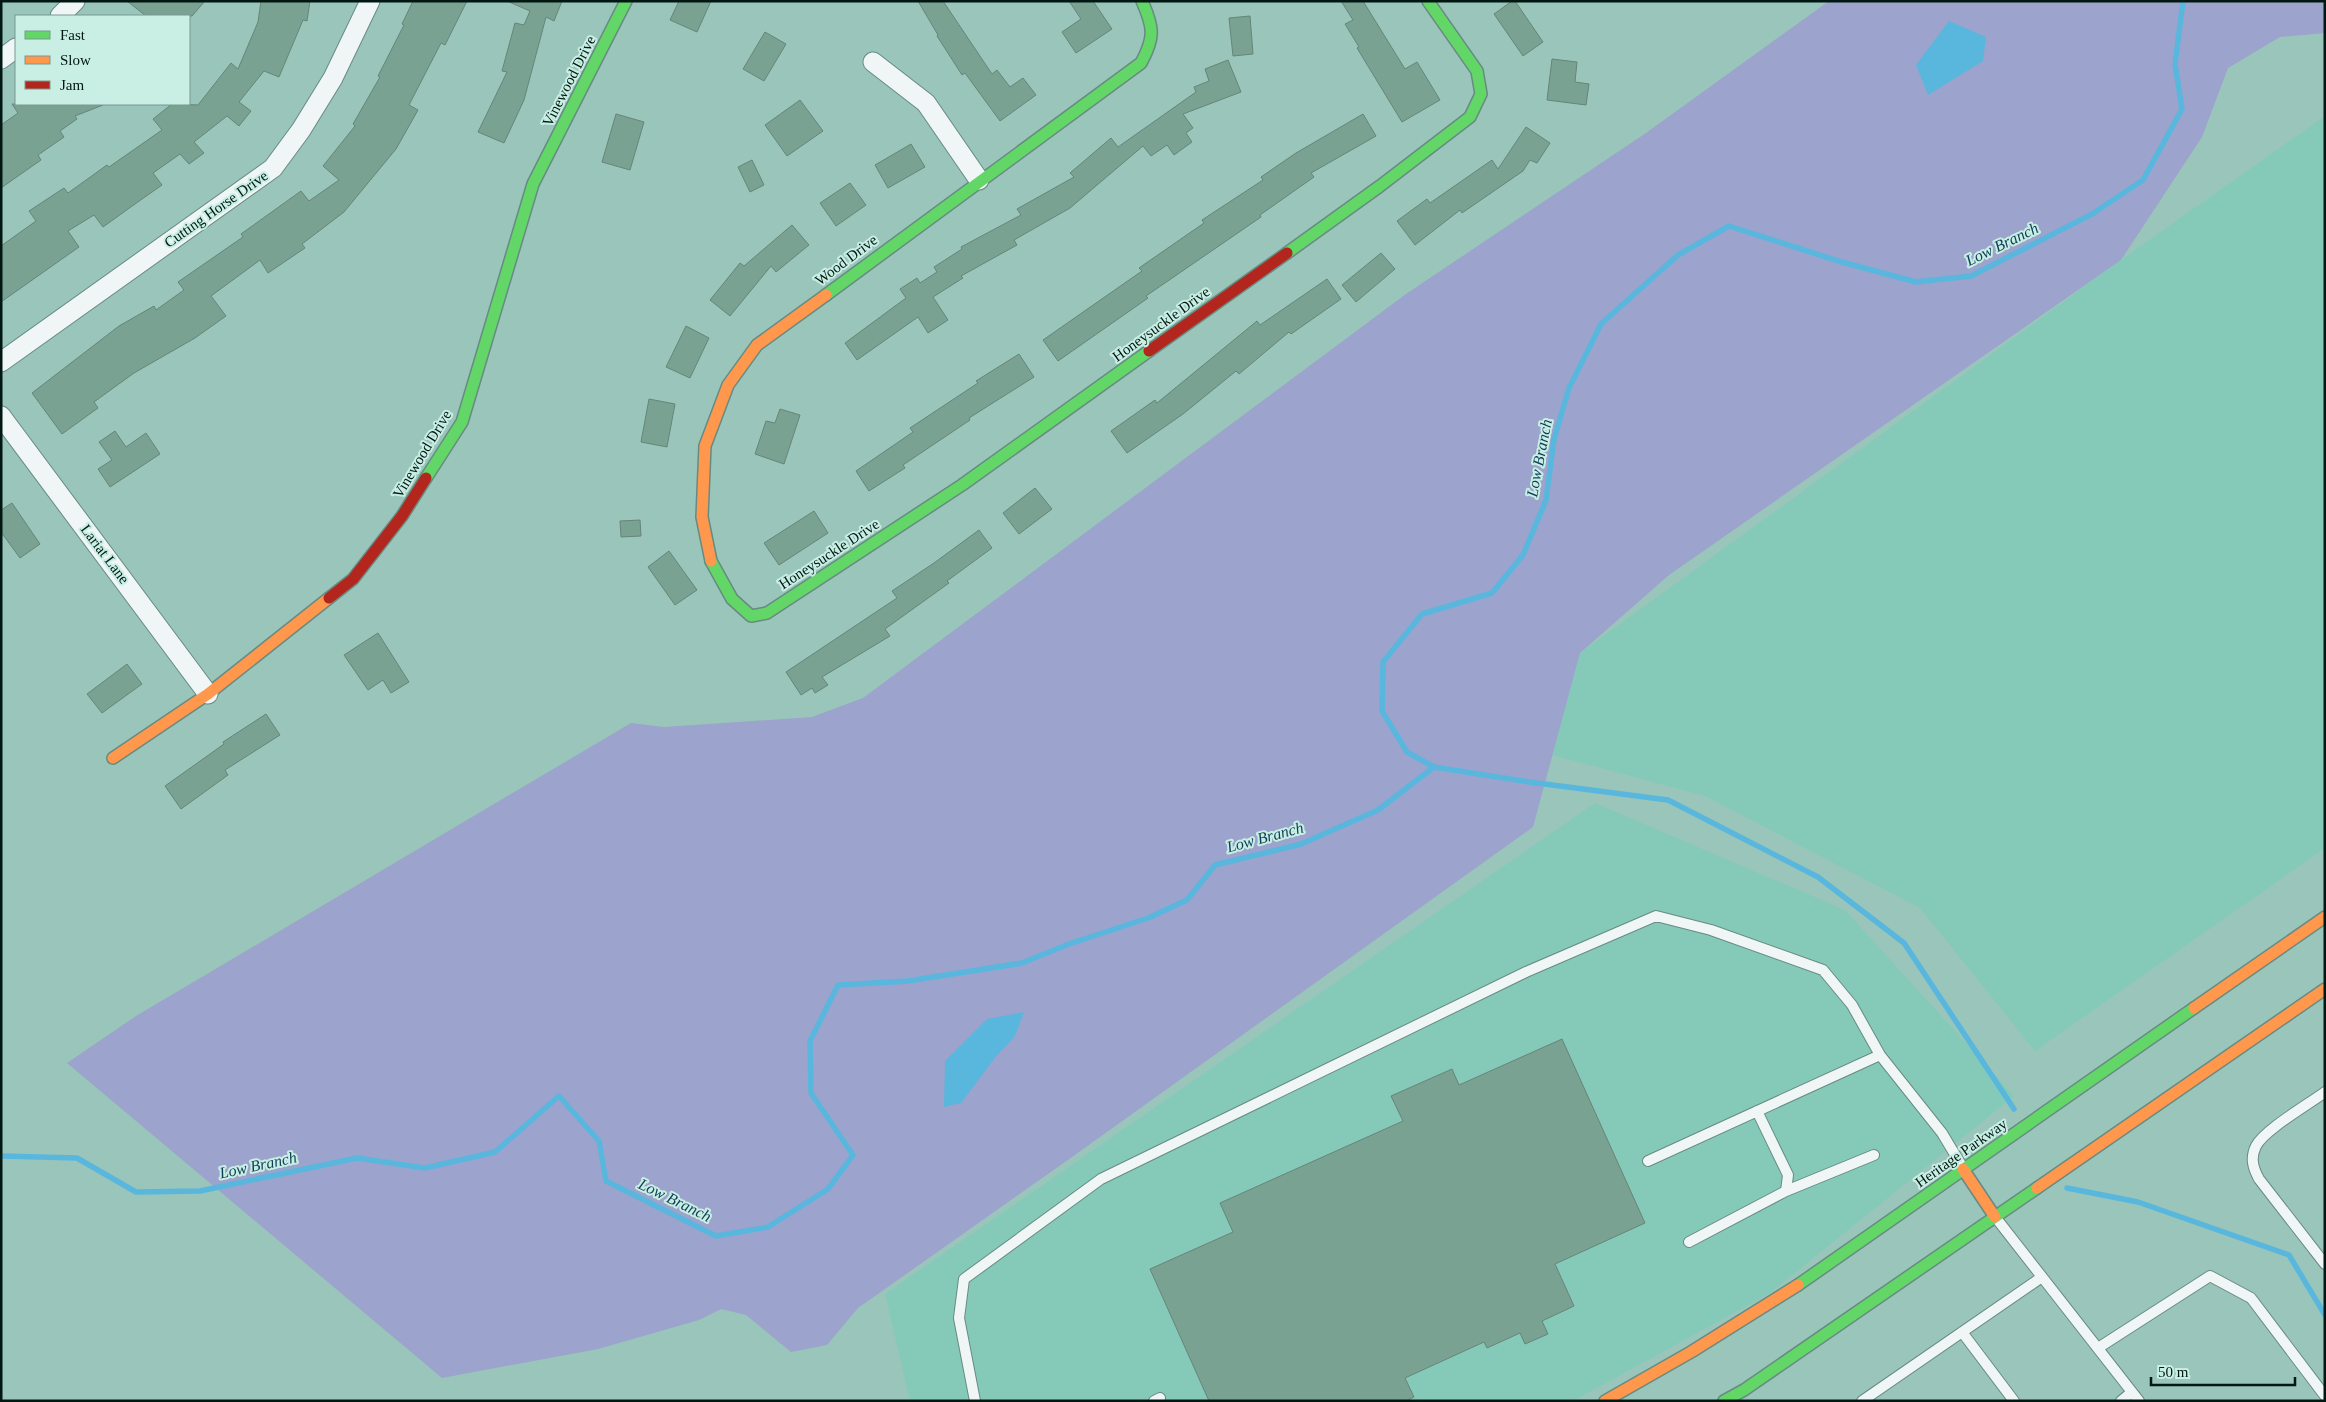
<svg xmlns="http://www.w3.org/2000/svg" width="2326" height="1402" viewBox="0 0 2326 1402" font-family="'Times New Roman',serif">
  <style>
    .built { fill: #85cab9 }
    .green { fill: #9ca3cc }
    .water { fill: #59b7de }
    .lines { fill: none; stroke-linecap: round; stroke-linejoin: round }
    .stream { stroke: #59b7de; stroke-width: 5.5 }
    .building { fill: #7aa292; stroke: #668579 }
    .lane-casing { stroke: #678b82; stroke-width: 12 }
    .street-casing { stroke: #678b82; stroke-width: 21 }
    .fast-casing { stroke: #678b82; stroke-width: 14 }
    .slow-casing { stroke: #678b82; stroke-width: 14 }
    .jam-casing { stroke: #678b82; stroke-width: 14 }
    .lane { stroke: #f0f6f5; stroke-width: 10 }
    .street { stroke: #f0f6f5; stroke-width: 19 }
    .fast { stroke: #63d668; stroke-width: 11 }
    .slow { stroke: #ff974d; stroke-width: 11 }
    .jam { stroke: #b3261e; stroke-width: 11 }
    .labels { text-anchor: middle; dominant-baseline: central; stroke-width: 4; stroke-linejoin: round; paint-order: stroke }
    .street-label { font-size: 15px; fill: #011812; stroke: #c9efe4 }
    .water-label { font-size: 16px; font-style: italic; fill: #0e3e57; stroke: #c9efe4 }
  </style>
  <rect width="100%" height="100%" fill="#9ac5ba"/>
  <path class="built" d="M 2325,116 L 2325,848 L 2035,1051 L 1920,908 L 1705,796 L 1552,755 L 1580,653 L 2121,260 Z
    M 1595,803 L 1845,910 L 2014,1096 L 1770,1293 L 1573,1401 L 910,1401 L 885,1294 Z"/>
  <path class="green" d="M 1829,1 L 2325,1 L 2325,33 L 2280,37 L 2228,68 L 2202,137 L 2121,260 L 1669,575 L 1580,653 L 1533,827 L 1072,1157 L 858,1308 L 827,1345 L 791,1352 L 746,1315 L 721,1309 L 699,1320 L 598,1349 L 442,1378 L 67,1063 L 136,1016 L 631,723 L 664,727 L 812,717 L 863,698 L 1406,294 L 1646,133 Z"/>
  <path class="water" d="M 1949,21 L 1986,37 L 1983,61 L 1928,95 L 1916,65 Z
    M 1024,1012 L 1015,1036 L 994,1059 L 961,1103 L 944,1107 L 945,1061 L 987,1019 Z"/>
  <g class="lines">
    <path class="stream" d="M 1434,767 L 1529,782 L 1668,800 L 1818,877 L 1904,943 L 2014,1109
      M 1,1156 L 77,1158 L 136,1192 L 200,1191 L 357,1158 L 425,1168 L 495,1152 L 559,1096 L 599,1141 L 606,1181 L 716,1236 L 768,1227 L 828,1189 L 853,1155 L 811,1093 L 810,1041 L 838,985 L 908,981 L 1022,963 L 1069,944 L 1148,918 L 1187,900 L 1215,865 L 1301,844 L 1378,810 L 1434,767 L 1407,752 L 1382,711 L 1383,662 L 1422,614 L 1492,593 L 1523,555 L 1546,500 L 1554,439 L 1569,388 L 1601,324 L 1678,255 L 1729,226 L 1838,261 L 1916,282 L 1971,276 L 2092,214 L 2143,180 L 2182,109 L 2175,64 L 2183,1
      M 2067,1188 L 2138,1202 L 2289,1255 L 2325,1315"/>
  </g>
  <path class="building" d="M 127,1 L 205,1 L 192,16 L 146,16 Z
    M 261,1 L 310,1 L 307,21 L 303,20 L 279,77 L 264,71 L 239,102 L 251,111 L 239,126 L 227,116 L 194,142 L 204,153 L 189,164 L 180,154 L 153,173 L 162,185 L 135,204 L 103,227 L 94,215 L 68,231 L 79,247 L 1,302 L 1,246 L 36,221 L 29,211 L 64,188 L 68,193 L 107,165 L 109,167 L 162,130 L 153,119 L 172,104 L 198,105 L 231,63 L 238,69 L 258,22 Z
    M 413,1 L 467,1 L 445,45 L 441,43 L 409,105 L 418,110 L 396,149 L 344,212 L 302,244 L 305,248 L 268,273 L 260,260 L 211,296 L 226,316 L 195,338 L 134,373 L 94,402 L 98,408 L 62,434 L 32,393 L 119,326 L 154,306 L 156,310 L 184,290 L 178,282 L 243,237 L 241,234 L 301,191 L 309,201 L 339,180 L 323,166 L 355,126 L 353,124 L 380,77 L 378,76 L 404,25 L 402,24 Z
    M 507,1 L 562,1 L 554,21 L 546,17 L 524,100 L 504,143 L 478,132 L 507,72 L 502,71 L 515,23 L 524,25 L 530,11 Z
    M 679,1 L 711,1 L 697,32 L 670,20 Z
    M 918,1 L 943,1 L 992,74 L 997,70 L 1010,87 L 1023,78 L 1036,95 L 1000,121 L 965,73 L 962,75 L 937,36 L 938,35 Z
    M 1069,1 L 1093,1 L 1112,29 L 1076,53 L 1062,32 L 1081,19 Z
    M 1341,1 L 1363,1 L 1405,69 L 1417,62 L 1440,100 L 1402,122 L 1357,48 L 1359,47 L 1345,24 L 1353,20 Z
    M 1512,1 L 1515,1 L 1543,42 L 1523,56 L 1494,14 Z
    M 1250,16 L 1253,54 L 1233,56 L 1229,18 Z
    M 765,32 L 786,44 L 764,81 L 743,69 Z
    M 1552,59 L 1577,62 L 1575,82 L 1589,84 L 1586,105 L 1547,100 Z
    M 1228,60 L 1241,92 L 1183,114 L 1193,128 L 1186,133 L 1192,142 L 1174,155 L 1167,145 L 1151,156 L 1143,146 L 1070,208 L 1014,240 L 1017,245 L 961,276 L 963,278 L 933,297 L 948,320 L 928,333 L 918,317 L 857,360 L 845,343 L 906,298 L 900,289 L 917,278 L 920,283 L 937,272 L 934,267 L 962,249 L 961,247 L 1021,215 L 1017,209 L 1074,177 L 1070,173 L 1111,138 L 1118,147 L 1196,92 L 1194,87 L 1209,81 L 1205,69 Z
    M 800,100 L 823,131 L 787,156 L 765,125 Z
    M 12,104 L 103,104 L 103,105 L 75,116 L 77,119 L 60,131 L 64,137 L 38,155 L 41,160 L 1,188 L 1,125 L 18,113 Z
    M 616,114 L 644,122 L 630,170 L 602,162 Z
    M 1363,114 L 1376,136 L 1311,173 L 1314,177 L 1260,215 L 1261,217 L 1146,296 L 1148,298 L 1058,361 L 1043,340 L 1142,271 L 1139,268 L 1204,223 L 1202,220 L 1263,180 L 1261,177 L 1296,153 Z
    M 1526,127 L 1550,143 L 1537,163 L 1530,160 L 1523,171 L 1462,213 L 1460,210 L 1415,245 L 1397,221 L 1427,199 L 1430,203 L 1492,160 L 1498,169 Z
    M 911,144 L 925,167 L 888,188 L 875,165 Z
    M 752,160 L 764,185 L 750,192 L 738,167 Z
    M 850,183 L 866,205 L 836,226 L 820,203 Z
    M 792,225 L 809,245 L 776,272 L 771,266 L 730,316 L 710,300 L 740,263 L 744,266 Z
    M 1381,253 L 1395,269 L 1356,302 L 1342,285 Z
    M 1327,279 L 1341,299 L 1291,334 L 1289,332 L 1239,374 L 1236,371 L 1183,414 L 1127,453 L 1111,431 L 1155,400 L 1157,403 L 1257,321 L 1260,325 Z
    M 686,326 L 709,338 L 690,378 L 666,367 Z
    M 1019,354 L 1034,377 L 969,418 L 970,420 L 903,465 L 905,468 L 869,491 L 856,471 L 913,432 L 910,428 L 978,383 L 976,381 Z
    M 649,399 L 675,404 L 667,447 L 641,442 Z
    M 780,409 L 800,415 L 784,464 L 755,454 L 766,421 L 775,423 Z
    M 115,431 L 126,447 L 146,433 L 160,454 L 110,487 L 98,469 L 112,460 L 99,442 Z
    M 1035,488 L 1052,509 L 1019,534 L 1003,513 Z
    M 12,503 L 40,544 L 20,558 L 1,532 L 1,510 Z
    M 814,511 L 828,533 L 779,565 L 764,543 Z
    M 640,520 L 641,536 L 621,537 L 620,521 Z
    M 979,530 L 992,548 L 947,581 L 949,583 L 885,629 L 890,636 L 822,677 L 828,685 L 815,693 L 812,688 L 801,695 L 786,672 L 897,598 L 892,591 L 934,563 Z
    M 669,551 L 697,590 L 675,605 L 648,567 Z
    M 378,633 L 409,682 L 391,693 L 383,680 L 368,690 L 344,655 Z
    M 127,664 L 142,684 L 102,713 L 87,694 Z
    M 266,714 L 280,735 L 225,770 L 228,775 L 181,809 L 165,786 L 224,744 L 223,742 Z
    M 1562,1039 L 1645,1223 L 1555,1264 L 1574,1306 L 1542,1321 L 1548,1334 L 1525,1344 L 1520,1333 L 1487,1348 L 1484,1342 L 1405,1378 L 1414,1397 L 1406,1401 L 1209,1401 L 1150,1269 L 1233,1232 L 1220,1203 L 1403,1121 L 1391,1096 L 1452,1069 L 1459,1085 Z"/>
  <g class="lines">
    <g class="lane-casing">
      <path id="lane" d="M 2325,1092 C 2309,1104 2264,1130 2256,1146 C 2250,1158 2253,1168 2259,1179 L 2325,1264
        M 1648,1161 L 1880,1055
        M 1786,1191 L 1874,1155
        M 1996,1218 L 2139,1401
        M 1689,1242 L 1786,1191 L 1788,1175 L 1757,1111
        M 1962,1332 L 2014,1401
        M 2098,1348 L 2210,1276 L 2251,1298 L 2325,1396
        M 975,1401 L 959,1318 L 964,1279 L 1101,1179 L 1526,972 L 1656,916 L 1711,930 L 1823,970 L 1852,1005 L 1880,1055 L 1942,1133 L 1963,1168
        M 1154,1401 L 1160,1398
        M 1862,1401 L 2042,1277
        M 2121,1401 L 2132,1392"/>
    </g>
    <g class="street-casing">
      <path id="street" d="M 60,16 L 75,1
        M 1,59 L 16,48
        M 873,62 L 926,103 L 979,180
        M 1,362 L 273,168 L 301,130 L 333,78 L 370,1
        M 1,416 L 208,694"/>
    </g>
    <g class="fast-casing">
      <path id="fast" d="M 1287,253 L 1380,186 L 1470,117 L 1481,94 L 1477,71 L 1428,1
        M 826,295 L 1141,63 C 1155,37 1154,28 1142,1
        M 426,478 L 462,422 L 533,184 L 626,1
        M 711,561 L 732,599 L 751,616 L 767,613 L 962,485 L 1149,351
        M 1798,1285 L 2194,1008
        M 1724,1401 L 1744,1390 L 2037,1188"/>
    </g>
    <g class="slow-casing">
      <path id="slow" d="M 711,561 L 702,517 L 705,446 L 728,385 L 757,345 L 826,295
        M 113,758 L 208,694 L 329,598
        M 2194,1008 L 2325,917
        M 1963,1169 L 1995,1217
        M 2037,1188 L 2325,989
        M 1605,1401 L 1691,1352 L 1798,1285"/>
    </g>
    <g class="jam-casing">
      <path id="jam" d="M 1149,351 L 1287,253
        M 329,598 L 353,579 L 402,516 L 426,478"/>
    </g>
    <use href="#lane" class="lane"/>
    <use href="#street" class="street"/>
    <use href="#fast" class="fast"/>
    <use href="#slow" class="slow"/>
    <use href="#jam" class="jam"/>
  </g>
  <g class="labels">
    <g class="street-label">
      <text transform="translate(569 81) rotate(-63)">Vinewood Drive</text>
      <text transform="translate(216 209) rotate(-35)">Cutting Horse Drive</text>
      <text transform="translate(846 260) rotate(-37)">Wood Drive</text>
      <text transform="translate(1161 324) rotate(-36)">Honeysuckle Drive</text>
      <text transform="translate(422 454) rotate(-59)">Vinewood Drive</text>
      <text transform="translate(105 554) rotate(53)">Lariat Lane</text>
      <text transform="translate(829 554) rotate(-33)">Honeysuckle Drive</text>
      <text transform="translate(1961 1153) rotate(-35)">Heritage Parkway</text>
    </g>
    <g class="water-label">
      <text transform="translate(2002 244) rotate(-26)">Low Branch</text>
      <text transform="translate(1539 458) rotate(-79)">Low Branch</text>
      <text transform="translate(1265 837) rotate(-15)">Low Branch</text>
      <text transform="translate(258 1165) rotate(-12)">Low Branch</text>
      <text transform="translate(675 1200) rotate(26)">Low Branch</text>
    </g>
  </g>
  <rect width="2326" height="1402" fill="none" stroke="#011812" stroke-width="5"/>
  <rect x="15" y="15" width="175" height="90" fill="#c9efe4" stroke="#799990"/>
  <rect x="25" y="31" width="25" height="8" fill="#63d668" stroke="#799990"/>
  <text x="60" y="40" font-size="15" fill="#011812">Fast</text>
  <rect x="25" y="56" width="25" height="8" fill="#ff974d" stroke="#799990"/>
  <text x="60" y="65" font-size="15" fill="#011812">Slow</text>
  <rect x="25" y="81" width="25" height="8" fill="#b3261e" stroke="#799990"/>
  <text x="60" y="90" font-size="15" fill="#011812">Jam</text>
  <path d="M2151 1377v8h144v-8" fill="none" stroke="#011812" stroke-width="2.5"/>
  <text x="2158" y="1377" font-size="15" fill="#011812" stroke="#c9efe4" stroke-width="4" paint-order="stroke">50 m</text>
</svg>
